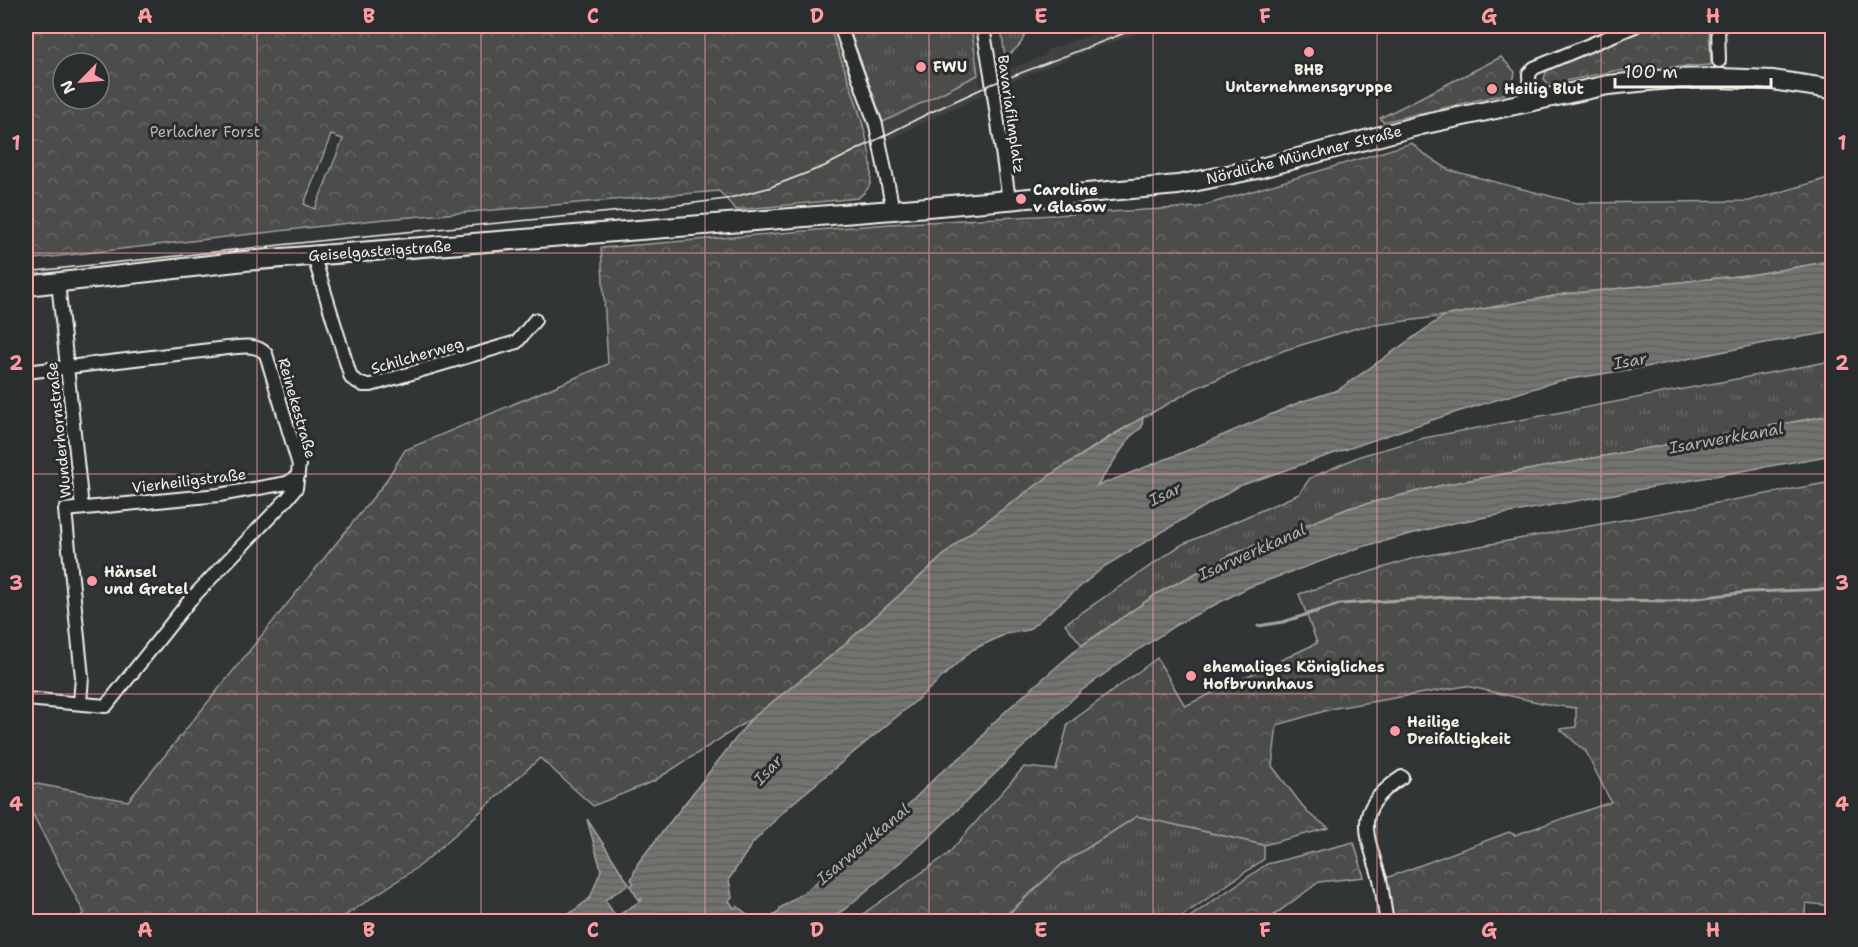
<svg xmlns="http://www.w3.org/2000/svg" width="1858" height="947" viewBox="0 0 1858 947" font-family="'Shantell Sans',sans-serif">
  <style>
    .built { fill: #404242 }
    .grass { fill: url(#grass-tufts); stroke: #a09f9a; stroke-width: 1.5 }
    .forest { fill: url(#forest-crowns); stroke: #a09f9a; stroke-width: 1.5; fill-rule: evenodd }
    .water { fill: url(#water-rules); stroke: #a6a5a0; stroke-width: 1.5 }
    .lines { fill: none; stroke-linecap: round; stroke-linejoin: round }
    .stream { stroke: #a6a5a0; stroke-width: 3 }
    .street-casing { stroke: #f4f1e8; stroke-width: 16 }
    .secondary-casing { stroke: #f4f1e8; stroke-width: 22 }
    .street { stroke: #2a2d2e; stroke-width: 12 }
    .secondary { stroke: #2a2d2e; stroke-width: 18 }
    .tram { stroke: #f4f1e8; stroke-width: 1.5 }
    .grid { fill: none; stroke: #ff9aa2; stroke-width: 1.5; stroke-opacity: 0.55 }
    .poi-dot { fill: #ff9aa2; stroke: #2a2d2e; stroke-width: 2 }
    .labels { text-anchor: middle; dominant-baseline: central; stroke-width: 6; stroke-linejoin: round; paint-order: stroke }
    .poi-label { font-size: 15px; font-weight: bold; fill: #f4f1e8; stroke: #2a2d2e; text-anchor: start }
    .street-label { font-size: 15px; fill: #f4f1e8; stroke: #2a2d2e }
    .park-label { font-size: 15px; fill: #b9b8b1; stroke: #2a2d2e }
    .water-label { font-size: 16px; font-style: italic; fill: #b3b2ac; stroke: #2a2d2e }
    .neatline { fill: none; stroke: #ff9aa2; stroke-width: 2 }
    .grid-label { font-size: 20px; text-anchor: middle; font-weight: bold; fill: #ff9aa2 }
  </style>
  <defs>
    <pattern id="grass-tufts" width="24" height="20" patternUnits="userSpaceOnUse" patternTransform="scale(1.5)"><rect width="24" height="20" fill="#4b4d4c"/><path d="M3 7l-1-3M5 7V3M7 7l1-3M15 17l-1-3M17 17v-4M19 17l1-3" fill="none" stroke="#666766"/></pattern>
    <pattern id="forest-crowns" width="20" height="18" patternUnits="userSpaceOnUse" patternTransform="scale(1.5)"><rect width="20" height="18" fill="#4b4d4c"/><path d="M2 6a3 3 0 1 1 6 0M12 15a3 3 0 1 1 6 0" fill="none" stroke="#666766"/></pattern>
    <pattern id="water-rules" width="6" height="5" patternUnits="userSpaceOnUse" patternTransform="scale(1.5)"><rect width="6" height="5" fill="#727370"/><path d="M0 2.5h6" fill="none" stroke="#5e5e5b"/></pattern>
  </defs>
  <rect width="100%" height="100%" fill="#323535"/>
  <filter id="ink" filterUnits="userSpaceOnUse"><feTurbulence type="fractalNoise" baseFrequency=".0167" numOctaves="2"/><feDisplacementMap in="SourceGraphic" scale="12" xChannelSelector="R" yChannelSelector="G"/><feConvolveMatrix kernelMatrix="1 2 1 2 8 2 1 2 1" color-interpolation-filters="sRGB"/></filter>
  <g filter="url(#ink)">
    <path class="built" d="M 829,26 L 974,26 L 981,74 L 978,76 L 983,95 L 953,110 L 952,108 L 890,140 L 883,123 L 863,130 L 855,99 Z
      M 1114,26 L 1161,26 L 1093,49 L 1002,85 L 1001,73 L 1046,55 L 1045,51 Z"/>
    <path class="grass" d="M 848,26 L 971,26 L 978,75 L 883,122 Z
      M 1001,26 L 1025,26 C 1027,41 1016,49 1005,58 Z
      M 1832,361 L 1832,415 L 1443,485 L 1349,508 L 1233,554 L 1158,593 L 1082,645 L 1065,624 L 1181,545 L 1299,494 L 1310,478 L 1360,456 L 1424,438 Z
      M 1137,816 L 1264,845 L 1264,859 L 1175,921 L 1000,922 L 1062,864 Z"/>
    <path class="forest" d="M 26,26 L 829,26 C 840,58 879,153 870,184 C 869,190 863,193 858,198 L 736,210 L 719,191 L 375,220 L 26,260 ZM 63,63 L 99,63 L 99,99 L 63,99 ZM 331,135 L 343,139 L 315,209 L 304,204 Z
      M 1643,26 L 1709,26 L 1711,65 L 1614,71 L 1551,84 L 1548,83 L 1544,79 L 1546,72 C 1576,53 1613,47 1643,26 Z
      M 1501,57 L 1515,72 L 1512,89 L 1504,94 L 1383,122 L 1380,118 Z
      M 1412,143 L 1420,151 L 1449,170 L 1577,203 L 1749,201 L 1832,177 L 1832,261 L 1756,274 L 1565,294 L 1444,316 L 1360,327 L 1285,350 L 1194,389 L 1114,434 L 1056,471 L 963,538 L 837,651 L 751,719 L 654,781 L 593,806 L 540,758 L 421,865 L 337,921 L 74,921 L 84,913 L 26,801 L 26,782 L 128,801 L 384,484 L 405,450 L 608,364 L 601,248 L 889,224 L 1199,207 Z
      M 1832,482 L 1832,906 L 1806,903 L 1804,921 L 1394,921 L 1386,878 L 1509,832 L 1515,835 L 1611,802 L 1586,752 L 1560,729 L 1576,727 L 1576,708 L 1551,705 L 1466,686 L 1335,708 L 1277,725 L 1272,766 L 1308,813 L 1329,828 L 1264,845 L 1137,816 L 1062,864 L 1000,921 L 853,921 L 948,854 L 1024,767 L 1056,770 L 1068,724 L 1157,658 L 1185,706 L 1317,643 L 1299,594 L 1414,558 Z
      M 1354,842 L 1364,877 L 1319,882 L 1266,921 L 1184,921 L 1267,864 Z"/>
    <path class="water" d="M 1832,261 L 1832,332 L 1765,343 L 1658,365 L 1558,381 L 1444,416 L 1239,486 L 1105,566 L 1028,630 L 1006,634 L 972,650 L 918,699 L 788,807 L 752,844 L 729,879 L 732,898 L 729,901 L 734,908 L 737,906 L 755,921 L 554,921 L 572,912 L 590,898 L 601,870 L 587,819 L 629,884 L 605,900 L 616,917 L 642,900 L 641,898 L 639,900 L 630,886 L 634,883 L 631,880 L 638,863 L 751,719 L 837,651 L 963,538 L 1056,471 L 1143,417 L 1142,427 L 1130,437 L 1097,486 L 1179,454 L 1300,402 L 1338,390 L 1444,316 L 1565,294 L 1756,274 Z
      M 1832,415 L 1832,455 L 1453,523 L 1361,547 L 1249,587 L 1176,625 L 1125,659 L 1081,691 L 925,841 L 845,909 L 826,921 L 765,921 L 779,912 L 780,908 L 804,892 L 859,849 L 895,818 L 940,773 L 975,746 L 990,726 L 1008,709 L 1077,649 L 1158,593 L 1233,554 L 1349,508 L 1443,485 Z"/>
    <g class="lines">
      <path class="stream" d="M 1258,626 L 1283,622 L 1340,604 L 1447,597 L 1671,601 L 1749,592 L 1832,589"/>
      <g class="street-casing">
        <path id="street" d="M 840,26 L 876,125 L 893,210
          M 981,26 L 984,33 L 991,74 L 1009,200
          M 1718,26 L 1719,61
          M 1530,101 L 1529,74 L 1534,68 L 1635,26
          M 314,257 L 351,378 L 363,385 L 371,385 L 517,342 L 535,320
          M 58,282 L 82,508
          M 26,372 L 227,348 C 241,347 256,343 266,354 L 299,465 L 296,488 L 288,498 L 190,600 L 106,706 L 26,699
          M 80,703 L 82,677 L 65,510 L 219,495 L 287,483 L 298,476
          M 1387,922 C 1384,908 1383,893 1380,879 C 1366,831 1352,810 1402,777"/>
      </g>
      <g class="secondary-casing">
        <path id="secondary" d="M 26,286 L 245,261 L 893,210 L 1178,185 L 1257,169 L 1421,125 L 1608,85 L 1669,79 L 1720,78 L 1772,80 L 1832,89"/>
      </g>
      <use href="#street" class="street"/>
      <use href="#secondary" class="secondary"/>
      <path class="tram" d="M 26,272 L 365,236 L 663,207 L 726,199 L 768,188 L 825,166 L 927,114 L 992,84 L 1143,26"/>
    </g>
  </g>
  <path class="grid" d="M 257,26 L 257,922M 481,26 L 481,922M 705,26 L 705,922M 929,26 L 929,922M 1153,26 L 1153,922M 1377,26 L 1377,922M 1601,26 L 1601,922M 26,253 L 1832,253M 26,474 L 1832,474M 26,694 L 1832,694"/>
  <g class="poi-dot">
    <circle cx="1309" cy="52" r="6"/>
    <circle cx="921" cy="67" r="6"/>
    <circle cx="1492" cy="89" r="6"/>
    <circle cx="1021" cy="199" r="6"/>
    <circle cx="92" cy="581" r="6"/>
    <circle cx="1191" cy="676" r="6"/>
    <circle cx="1395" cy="731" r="6"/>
  </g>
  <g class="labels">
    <g class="poi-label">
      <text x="933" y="67">FWU</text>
      <text x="1309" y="70" text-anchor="middle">BHB<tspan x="1309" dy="17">Unternehmensgruppe</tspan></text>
      <text x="1504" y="89">Heilig Blut</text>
      <text x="1033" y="190">Caroline<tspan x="1033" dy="17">v Glasow</tspan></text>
      <text x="104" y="572">Hänsel<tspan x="104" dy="17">und Gretel</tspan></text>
      <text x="1203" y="667">ehemaliges Königliches<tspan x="1203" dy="17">Hofbrunnhaus</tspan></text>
      <text x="1407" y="722">Heilige<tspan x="1407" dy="17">Dreifaltigkeit</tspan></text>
    </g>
    <g class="street-label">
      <text transform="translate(1011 114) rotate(82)">Bavariafilmplatz</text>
      <text transform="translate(1304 155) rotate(-14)">Nördliche Münchner Straße</text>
      <text transform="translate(380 251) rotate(-4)">Geiselgasteigstraße</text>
      <text transform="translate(417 356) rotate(-16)">Schilcherweg</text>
      <text transform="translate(297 408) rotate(74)">Reinekestraße</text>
      <text transform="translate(59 430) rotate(-96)">Wunderhornstraße</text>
      <text transform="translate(189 481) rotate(-7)">Vierheiligstraße</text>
    </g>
    <g class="park-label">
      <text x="205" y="132">Perlacher Forst</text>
    </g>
    <g class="water-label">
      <text transform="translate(1630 361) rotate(-10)">Isar</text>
      <text transform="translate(1726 438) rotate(-10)">Isarwerkkanal</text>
      <text transform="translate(1165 494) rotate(-26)">Isar</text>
      <text transform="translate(1252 552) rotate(-24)">Isarwerkkanal</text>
      <text transform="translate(768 770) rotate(-47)">Isar</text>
      <text transform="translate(863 844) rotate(-40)">Isarwerkkanal</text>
    </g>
  </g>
  <rect width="1858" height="947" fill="none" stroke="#2a2d2e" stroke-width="66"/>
  <g transform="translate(81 81) rotate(245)"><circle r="28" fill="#2a2d2e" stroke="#7b7b78" stroke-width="1.5"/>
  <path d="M0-4.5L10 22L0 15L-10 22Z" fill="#ff9aa2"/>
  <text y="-9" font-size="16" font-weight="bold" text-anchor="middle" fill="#f4f1e8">N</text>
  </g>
  <path d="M1615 78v9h156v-9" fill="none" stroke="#f4f1e8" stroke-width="3"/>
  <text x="1624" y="78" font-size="18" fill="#f4f1e8" stroke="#2a2d2e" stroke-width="4.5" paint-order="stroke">100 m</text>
  <rect x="33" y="33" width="1792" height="881" class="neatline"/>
  <g class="grid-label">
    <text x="145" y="23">A</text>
    <text x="369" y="23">B</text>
    <text x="593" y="23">C</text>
    <text x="817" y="23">D</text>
    <text x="1041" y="23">E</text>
    <text x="1265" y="23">F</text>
    <text x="1489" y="23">G</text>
    <text x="1713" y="23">H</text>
    <text x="16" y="150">1</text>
    <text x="1842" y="150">1</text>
    <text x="16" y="370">2</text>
    <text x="1842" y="370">2</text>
    <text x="16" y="590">3</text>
    <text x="1842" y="590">3</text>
    <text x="16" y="811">4</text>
    <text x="1842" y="811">4</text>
    <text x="145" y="937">A</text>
    <text x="369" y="937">B</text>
    <text x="593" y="937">C</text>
    <text x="817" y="937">D</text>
    <text x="1041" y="937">E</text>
    <text x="1265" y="937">F</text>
    <text x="1489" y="937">G</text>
    <text x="1713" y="937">H</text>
  </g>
</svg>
